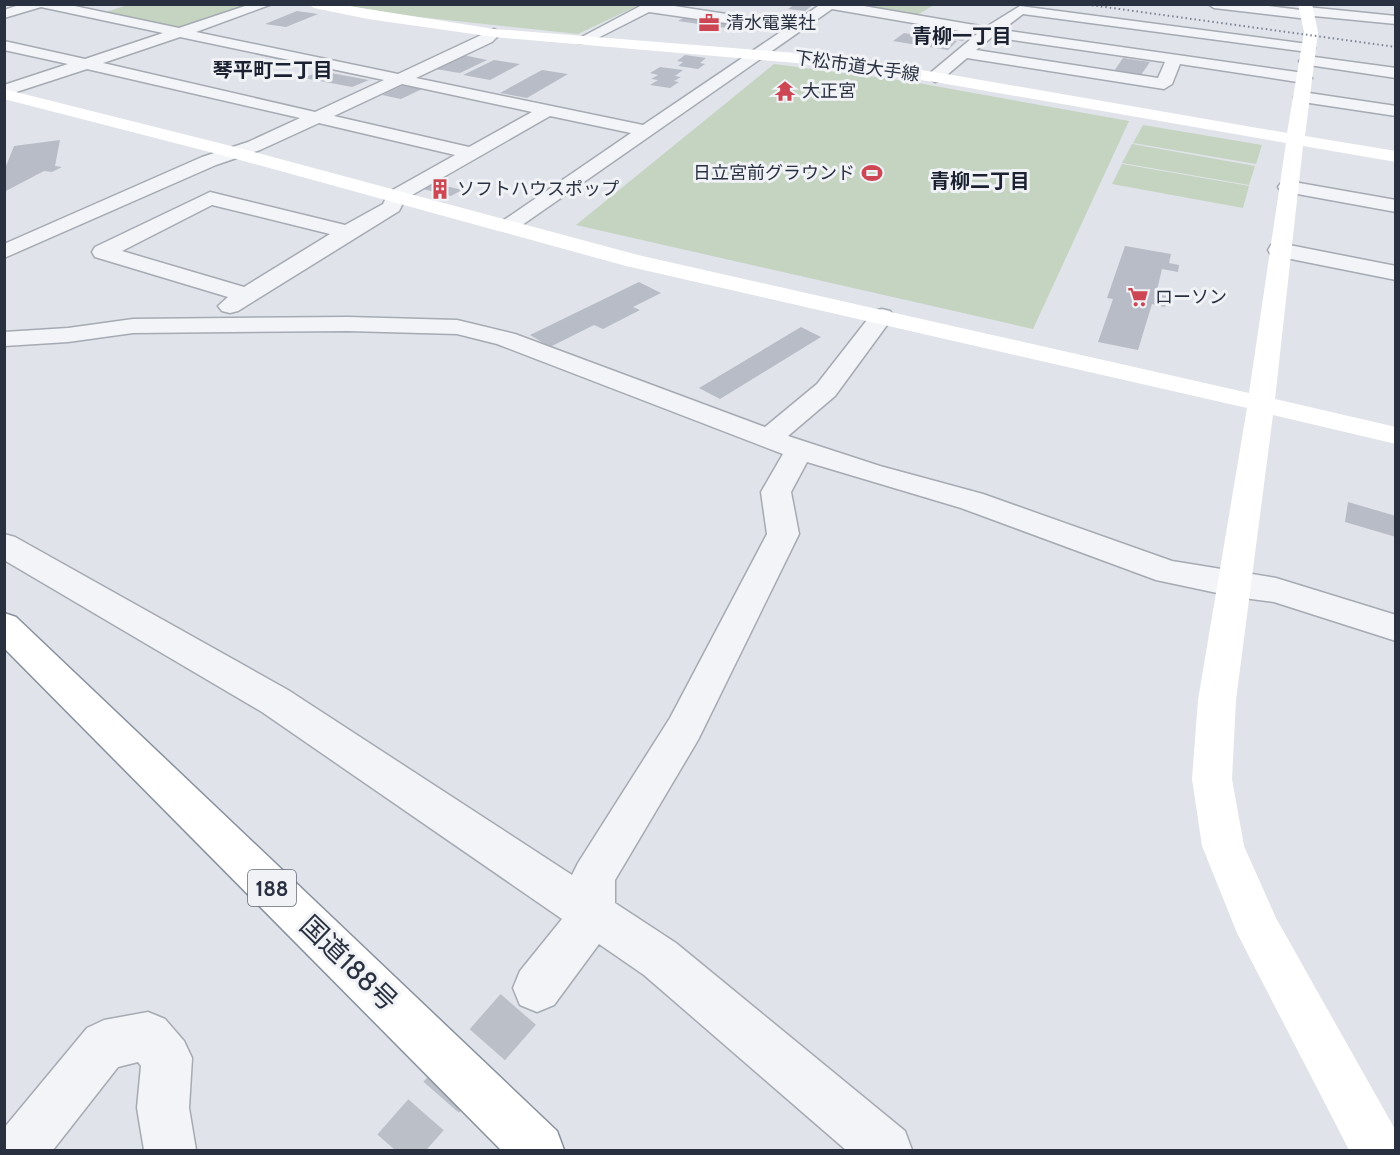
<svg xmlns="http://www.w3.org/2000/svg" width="1400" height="1155" viewBox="0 0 1400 1155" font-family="Cabin,'Noto Sans JP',sans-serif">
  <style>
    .green { fill: #c5d3c1 }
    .building { fill: #b7bcc6 }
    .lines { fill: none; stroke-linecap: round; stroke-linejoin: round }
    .street-tunnel { stroke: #bbbfc7; stroke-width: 47; stroke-dasharray: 47 23; stroke-linecap: butt }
    .street-casing { stroke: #a5aab3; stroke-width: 3 }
    .highway-casing { stroke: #88909f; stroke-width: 3 }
    .street { fill: #f3f4f7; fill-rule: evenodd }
    .secondary { fill: #fff; fill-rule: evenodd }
    .highway { fill: #fff; fill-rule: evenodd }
    .rail { stroke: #7a8292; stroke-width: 2; stroke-dasharray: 1.5 3; stroke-linecap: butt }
    .labels { text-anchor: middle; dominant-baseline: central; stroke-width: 6; stroke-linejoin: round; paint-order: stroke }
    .far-poi-label { font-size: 18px; fill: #293040; stroke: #f0f2f6; text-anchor: start }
    .far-street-label { font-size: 18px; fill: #293040; stroke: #f0f2f6 }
    .far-neighbourhood-label { font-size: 20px; font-weight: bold; fill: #1b2131; stroke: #f0f2f6 }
    .shield { fill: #f0f2f6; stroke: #656a77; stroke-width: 1.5 }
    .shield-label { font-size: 21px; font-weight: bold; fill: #293040 }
    .near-street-label { font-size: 27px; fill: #293040; stroke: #f0f2f6 }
  </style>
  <rect width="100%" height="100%" fill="#e0e3e9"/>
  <path class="green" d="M 128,5 L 252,5 L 178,30 L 99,14 Z
    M 344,5 L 639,5 L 578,34 L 400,15 Z
    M 846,5 L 934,5 L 917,15 Z
    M 774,64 L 907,81 L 1129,121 L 1033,329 L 576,225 Z
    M 1143,125 L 1262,145 L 1256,164 L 1133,143 Z
    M 1132,144 L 1255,166 L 1249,185 L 1122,163 Z
    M 1122,164 L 1249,186 L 1243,208 L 1112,184 Z"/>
  <path class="building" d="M 795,4 L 814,4 L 805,11 L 788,9 Z
    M 297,11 L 318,14 L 286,27 L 265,24 Z
    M 685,17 L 740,24 L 733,29 L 678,21 Z
    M 950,32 L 969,35 L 963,41 L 943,38 Z
    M 904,33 L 957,41 L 948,50 L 893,41 Z
    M 463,55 L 487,60 L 460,73 L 435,69 Z
    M 685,55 L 706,58 L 700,63 L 705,64 L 698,69 L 678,66 L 683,62 L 677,61 Z
    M 1123,58 L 1150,62 L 1141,75 L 1114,71 Z
    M 494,60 L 520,64 L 490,80 L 463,75 Z
    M 660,67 L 683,70 L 675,76 L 681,77 L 674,81 L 679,82 L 670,88 L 650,85 L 658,80 L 651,79 L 658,75 L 650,73 Z
    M 542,70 L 568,74 L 527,98 L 500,93 Z
    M 320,71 L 369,80 L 352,87 L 304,78 Z
    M 403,85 L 422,89 L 401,99 L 382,95 Z
    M 60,140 L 55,166 L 62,167 L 52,172 L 44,171 L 4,192 L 4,171 L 14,146 Z
    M 429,182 L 462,190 L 451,196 L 419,188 Z
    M 1125,246 L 1171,254 L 1169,263 L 1179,265 L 1178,272 L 1162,269 L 1156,294 L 1168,296 L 1165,307 L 1152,304 L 1138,350 L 1098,342 L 1113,299 L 1107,298 Z
    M 639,282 L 661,293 L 633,307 L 640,310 L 603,329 L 594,325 L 550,347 L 530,335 Z
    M 801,327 L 821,337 L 720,399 L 699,388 Z
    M 1348,502 L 1396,516 L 1396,537 L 1345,522 Z"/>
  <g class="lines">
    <path class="street-tunnel" d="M 395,1150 L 537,988"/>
    <g class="street-casing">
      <path id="street" d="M 22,4 L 65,4 L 179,28 L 251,4 L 272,4 L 196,32 L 398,74 L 494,29 L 501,33 L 492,42 L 416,78 L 643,125 L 782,31 L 649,12 L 588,43 L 578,43 L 576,40 L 644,4 L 661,4 L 792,24 L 821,4 L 852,4 L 986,27 L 1020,6 L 1308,44 L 1315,48 L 1308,52 L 1023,14 L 1002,30 L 1304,73 L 1312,78 L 1304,83 L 1180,64 L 1172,84 L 1164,89 L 967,58 L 941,80 L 935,82 L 927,77 L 929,74 L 977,34 L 832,9 L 515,230 L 508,232 L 501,230 L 498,226 L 501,222 L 631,133 L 550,116 L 405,199 L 399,211 L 238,311 L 230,313 L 222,311 L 218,306 L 228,297 L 95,257 L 92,252 L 95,247 L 210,192 L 345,225 L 383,204 L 389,192 L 455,155 L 319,123 L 260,150 L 216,165 L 4,258 L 4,244 L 202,157 L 248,142 L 300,118 L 87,69 L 4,96 L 4,85 L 68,64 L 4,50 L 4,41 L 85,59 L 163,33 L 41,7 L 4,18 L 4,10 ZM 180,37 L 384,80 L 315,112 L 103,63 ZM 992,37 L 1165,62 L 1158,78 L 976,50 ZM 402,84 L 532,112 L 469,147 L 334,116 ZM 212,205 L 330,234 L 244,287 L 122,251 Z
        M 1208,4 L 1253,4 L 1301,10 L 1307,7 L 1396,16 L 1396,24 L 1314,16 L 1308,19 L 1214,8 Z
        M 1307,56 L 1396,68 L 1396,78 L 1302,64 L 1299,61 L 1302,58 Z
        M 1302,92 L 1396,106 L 1396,116 L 1296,101 L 1294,97 Z
        M 1288,181 L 1396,200 L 1396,212 L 1281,191 L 1278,187 L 1281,183 Z
        M 1279,243 L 1396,266 L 1396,280 L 1271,255 L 1268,250 L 1271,245 Z
        M 882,309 L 890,311 L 894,316 L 890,321 L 835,396 L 788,436 L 880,466 L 983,494 L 1172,561 L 1276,578 L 1396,615 L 1396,641 L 1274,602 L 1236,597 L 1156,580 L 961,508 L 807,462 L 791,492 L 799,534 L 698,740 L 615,880 L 615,903 L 676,943 L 905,1131 L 912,1150 L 846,1150 L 644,975 L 599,944 L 554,1005 L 537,1012 L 520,1005 L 513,988 L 520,971 L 562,919 L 262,712 L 4,560 L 4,534 L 15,537 L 288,690 L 572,875 L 578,863 L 670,718 L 767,534 L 761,492 L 783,454 L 497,344 L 457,334 L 348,331 L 133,333 L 68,342 L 4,346 L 4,332 L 68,328 L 133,319 L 348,317 L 457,320 L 515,334 L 765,427 L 817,384 L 874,311 Z
        M 148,1012 L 165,1019 L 184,1041 L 192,1058 L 189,1108 L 196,1150 L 144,1150 L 137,1108 L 141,1066 L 138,1062 L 118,1067 L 53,1150 L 4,1150 L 4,1128 L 87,1028 L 104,1020 Z"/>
    </g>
    <g class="highway-casing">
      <path id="highway" d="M 4,613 L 16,617 L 557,1131 L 564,1150 L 501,1150 L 4,648 Z"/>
    </g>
    <use href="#street" class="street"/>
    <path class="secondary" d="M 308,4 L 336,4 L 494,29 L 796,53 L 935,72 L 1287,133 L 1304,32 L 1298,4 L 1312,4 L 1318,32 L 1305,136 L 1396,151 L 1396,162 L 1303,146 L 1275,399 L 1396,427 L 1396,444 L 1273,415 L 1236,700 L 1232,779 L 1244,846 L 1276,918 L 1396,1131 L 1396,1150 L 1349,1150 L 1237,933 L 1202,846 L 1192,779 L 1198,700 L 1247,408 L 626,266 L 229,157 L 4,99 L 4,89 L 243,149 L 638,255 L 1249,393 L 1286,143 L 935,82 L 796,63 L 494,37 L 368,19 L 314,8 Z"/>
    <use href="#highway" class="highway"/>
    <path class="rail" d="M 1083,4 L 1396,47"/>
  </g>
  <defs>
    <g id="office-bare" transform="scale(1.62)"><path d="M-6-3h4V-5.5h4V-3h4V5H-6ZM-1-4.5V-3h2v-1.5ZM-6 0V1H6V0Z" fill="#cc4753" stroke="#f0f2f6" stroke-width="2.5" paint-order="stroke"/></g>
    <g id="temple-bare" transform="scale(1.62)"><path d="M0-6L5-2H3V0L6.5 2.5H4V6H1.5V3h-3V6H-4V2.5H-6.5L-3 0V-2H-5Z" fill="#cc4753" stroke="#f0f2f6" stroke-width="2.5" paint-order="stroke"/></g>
    <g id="stadium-bare" transform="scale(1.62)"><path d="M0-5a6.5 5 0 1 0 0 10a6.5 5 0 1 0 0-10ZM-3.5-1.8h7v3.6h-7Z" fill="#cc4753" stroke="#f0f2f6" stroke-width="2.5" paint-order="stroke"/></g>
    <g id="building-bare" transform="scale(1.62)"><path d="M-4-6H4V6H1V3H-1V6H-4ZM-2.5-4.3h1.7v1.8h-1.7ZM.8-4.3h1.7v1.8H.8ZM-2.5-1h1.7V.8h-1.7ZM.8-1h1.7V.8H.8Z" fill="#cc4753" stroke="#f0f2f6" stroke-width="2.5" paint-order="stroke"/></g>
    <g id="supermarket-bare" transform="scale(1.62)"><path d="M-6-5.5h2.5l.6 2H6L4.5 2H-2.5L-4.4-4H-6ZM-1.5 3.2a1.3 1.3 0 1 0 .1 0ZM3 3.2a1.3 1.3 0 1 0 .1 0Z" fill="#cc4753" stroke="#f0f2f6" stroke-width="2.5" paint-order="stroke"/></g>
  </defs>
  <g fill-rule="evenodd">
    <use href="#office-bare" x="709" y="23"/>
    <use href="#temple-bare" x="785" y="91"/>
    <use href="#stadium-bare" x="872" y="173"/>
    <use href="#building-bare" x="440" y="189"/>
    <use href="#supermarket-bare" x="1138" y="297"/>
  </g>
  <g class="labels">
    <g class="far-poi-label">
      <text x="726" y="23">清水電業社</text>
      <text x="802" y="91">大正宮</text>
      <text x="855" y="173" text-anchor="end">日立宮前グラウンド</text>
      <text x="457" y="189">ソフトハウスポップ</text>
      <text x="1155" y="297">ローソン</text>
    </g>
    <g class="far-street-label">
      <text transform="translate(857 66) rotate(8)">下松市道大手線</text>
    </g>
    <g class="far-neighbourhood-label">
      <text x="962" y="36">青柳一丁目</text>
      <text x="273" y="70">琴平町二丁目</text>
      <text x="980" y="181">青柳二丁目</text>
    </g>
    <rect class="shield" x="248" y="870" width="48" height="36" rx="4.5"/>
    <g class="shield-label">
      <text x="272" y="888">188</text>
    </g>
    <g class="near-street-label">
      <text transform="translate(349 963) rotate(44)">国道188号</text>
    </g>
  </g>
  <rect width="1400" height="1155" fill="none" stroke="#293040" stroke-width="12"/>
</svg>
